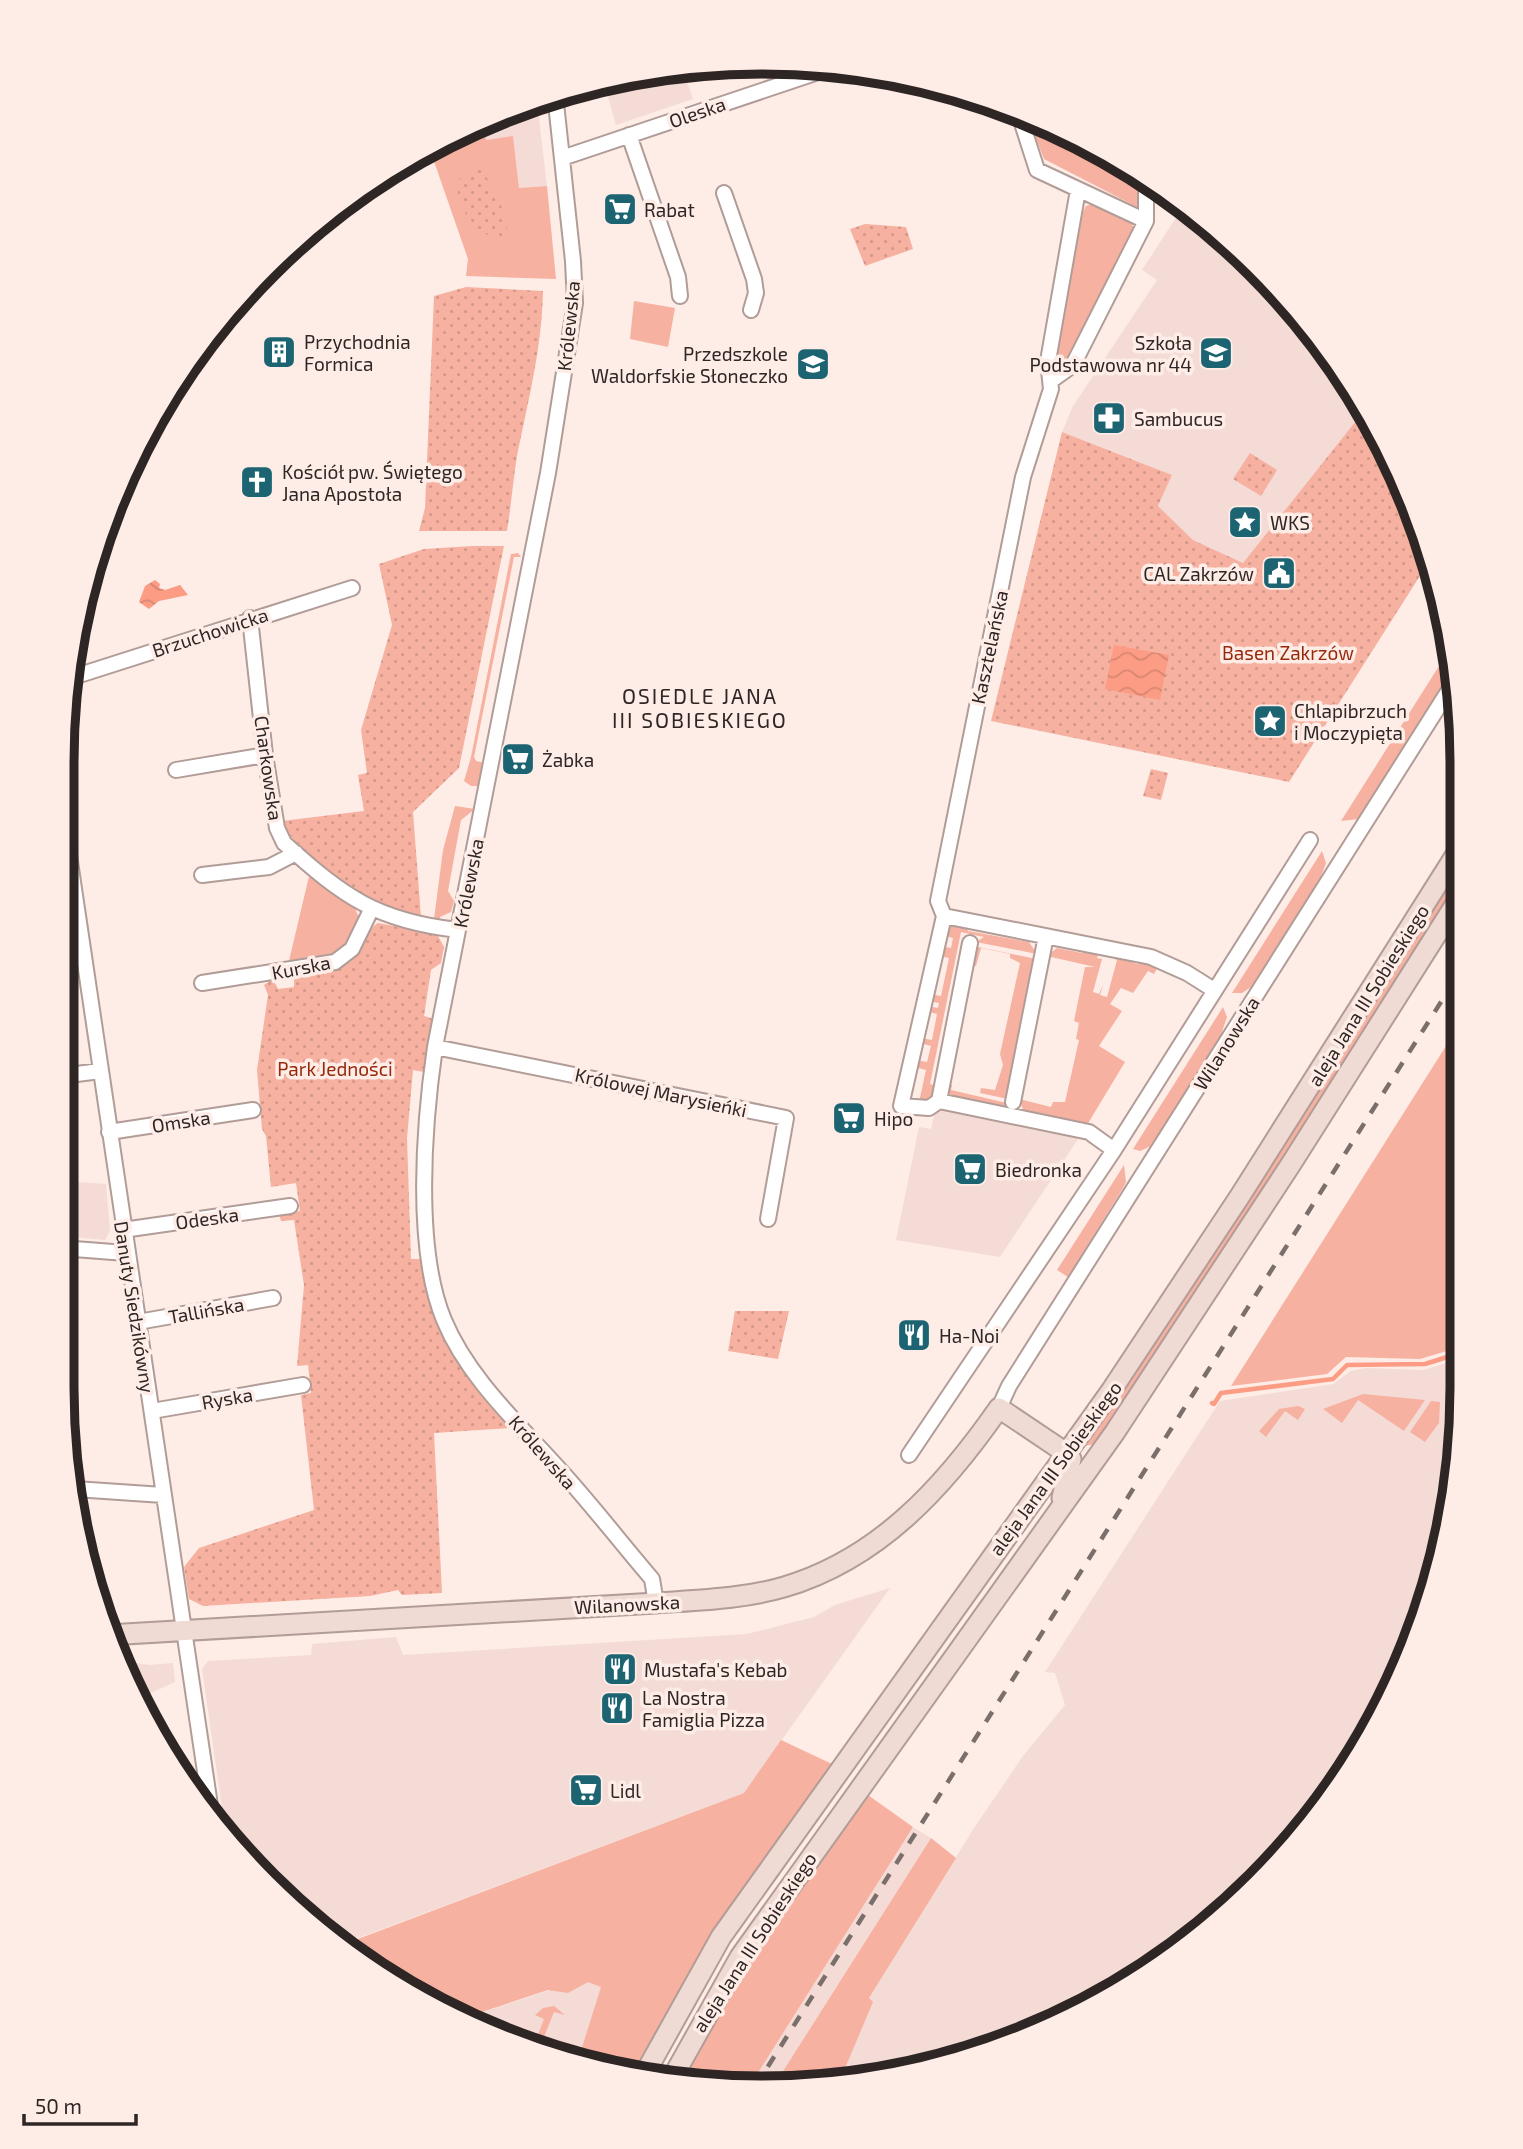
<svg xmlns="http://www.w3.org/2000/svg" width="1523" height="2149" viewBox="0 0 1523 2149" font-family="'Exo 2',sans-serif">
  <style>
    .built { fill: #f4dbd6 }
    .green { fill: #f7b1a0 }
    .park { fill: url(#park-dots) }
    .water { fill: url(#water-waves) }
    .lines { fill: none; stroke-linecap: round; stroke-linejoin: round }
    .stream { stroke: #fc9c84; stroke-width: 4.5 }
    .street-casing { stroke: #b19c97; stroke-width: 18 }
    .secondary-casing { stroke: #b19c97; stroke-width: 23 }
    .street { stroke: #fff; stroke-width: 14 }
    .secondary { stroke: #f0dad4; stroke-width: 19 }
    .rail { stroke: #7b6f6c; stroke-width: 4.5; stroke-dasharray: 12 12; stroke-linecap: butt }
    .labels { text-anchor: middle; dominant-baseline: central; stroke-width: 7; stroke-linejoin: round; paint-order: stroke }
    .street-label { font-size: 19px; fill: #2e2624; stroke: #feece7 }
    .poi-label { font-size: 19px; fill: #2e2624; stroke: #feece7; text-anchor: start }
    .park-label { font-size: 19px; fill: #97290a; stroke: #feece7 }
    .neighbourhood-label { font-size: 21px; letter-spacing: 2px; fill: #2e2624; stroke: #feece7 }
    .rim { fill: none; stroke: #2e2624; stroke-width: 9 }
  </style>
  <defs>
    <pattern id="park-dots" width="8" height="8" patternUnits="userSpaceOnUse" patternTransform="scale(1.75)"><rect width="8" height="8" fill="#f7b1a0"/><path d="M2 2h.1M6 6h.1" fill="none" stroke="#d4988a" stroke-width="1.8" stroke-linecap="round"/></pattern>
    <pattern id="water-waves" width="16" height="10" patternUnits="userSpaceOnUse" patternTransform="scale(1.75)"><rect width="16" height="10" fill="#fc9c84"/><path d="M0 5q4-4 8 0t8 0" fill="none" stroke="#d88672"/></pattern>
  </defs>
  <rect width="100%" height="100%" fill="#feece7"/>
  <path class="built" d="M 670,67 L 682,67 L 693,99 L 616,125 L 604,83 Z
    M 537,102 L 547,186 L 519,188 L 513,137 L 486,140 L 484,122 L 525,104 Z
    M 1183,207 L 1198,216 L 1288,299 L 1363,412 L 1243,563 L 1193,540 L 1158,506 L 1172,475 L 1062,432 L 1073,406 L 1157,280 L 1142,270 Z
    M 936,1107 L 1080,1136 L 1000,1257 L 896,1240 L 919,1127 L 931,1129 Z
    M 61,1181 L 106,1184 L 110,1231 L 105,1240 L 61,1236 Z
    M 1460,1359 L 1460,1433 L 1438,1568 L 1390,1697 L 1317,1813 L 1224,1914 L 1072,2015 L 898,2074 L 817,2082 L 974,1828 L 1023,1756 L 1065,1705 L 1055,1673 L 1045,1672 L 1220,1401 L 1333,1384 L 1351,1371 L 1366,1368 L 1423,1370 Z
    M 890,1588 L 744,1793 L 342,1944 L 300,1914 L 225,1829 L 202,1669 L 208,1661 L 311,1655 L 312,1644 L 396,1637 L 403,1655 L 747,1634 L 814,1617 L 835,1605 Z
    M 117,1660 L 149,1665 L 173,1663 L 175,1682 L 138,1699 Z
    M 913,1827 L 931,1838 L 773,2087 L 749,2087 Z
    M 629,1964 L 579,2057 L 493,2034 L 462,2019 Z"/>
  <path class="green" d="M 484,122 L 486,140 L 513,136 L 519,188 L 547,186 L 556,279 L 466,276 L 468,259 L 429,147 Z
    M 1064,131 L 1076,143 L 1084,141 L 1140,176 L 1143,195 L 1137,207 L 1044,159 L 1035,136 Z
    M 1096,203 L 1131,222 L 1135,231 L 1069,360 L 1059,364 L 1054,357 L 1083,212 L 1086,206 Z
    M 634,301 L 675,308 L 668,347 L 630,339 Z
    M 518,553 L 521,557 L 514,557 L 474,757 L 476,761 L 485,763 L 480,786 L 471,786 L 464,781 L 471,757 L 511,554 Z
    M 1439,666 L 1444,672 L 1444,684 L 1358,819 L 1341,821 Z
    M 455,806 L 475,809 L 461,820 L 448,891 L 454,901 L 451,912 L 440,917 L 440,920 L 434,919 L 443,850 Z
    M 1322,851 L 1326,863 L 1320,879 L 1251,987 L 1242,993 L 1232,993 Z
    M 1457,869 L 1457,884 L 1262,1194 L 1094,1444 L 1081,1447 Z
    M 310,872 L 355,908 L 359,918 C 346,960 326,958 288,965 Z
    M 954,924 L 966,927 L 968,931 L 1029,942 L 1037,954 L 976,942 L 984,937 L 961,932 L 930,1084 L 937,1086 L 931,1103 L 919,1102 L 926,1070 L 915,1067 L 916,1060 L 927,1062 L 931,1046 L 920,1043 L 921,1038 L 932,1040 L 937,1014 L 926,1011 L 927,1006 L 938,1008 L 939,1003 L 928,1001 L 930,994 L 941,996 L 949,958 L 938,956 L 940,946 L 951,948 L 953,938 L 942,935 Z
    M 973,946 L 1036,959 L 1008,1099 L 980,1093 L 981,1088 L 995,1090 L 1003,1065 L 1000,1054 L 1020,963 L 1010,958 L 1010,954 L 981,948 L 976,966 L 971,965 Z
    M 1057,948 L 1082,953 L 1087,949 L 1099,952 L 1097,958 L 1102,959 L 1093,992 L 1099,994 L 1103,985 L 1100,995 L 1107,997 L 1117,960 L 1111,957 L 1133,959 L 1133,963 L 1139,964 L 1140,960 L 1158,966 L 1154,974 L 1148,971 L 1133,993 L 1121,988 L 1110,1004 L 1122,1011 L 1099,1046 L 1125,1062 L 1087,1125 L 1025,1114 L 1019,1099 L 1051,1107 L 1053,1102 L 1065,1102 L 1079,1040 L 1076,1039 L 1079,1023 L 1074,1021 L 1085,967 L 1095,967 L 1047,956 Z
    M 1223,1007 L 1227,1017 L 1221,1035 L 1151,1146 L 1140,1151 L 1133,1149 Z
    M 1458,1027 L 1460,1347 L 1420,1359 L 1346,1357 L 1327,1374 L 1231,1386 Z
    M 946,1084 L 952,1085 L 951,1090 L 1007,1103 L 1000,1110 L 946,1097 Z
    M 1124,1165 L 1126,1182 L 1123,1188 L 1068,1277 L 1057,1270 Z
    M 1363,1394 L 1425,1400 L 1404,1431 L 1358,1400 L 1342,1423 L 1323,1409 Z
    M 1431,1401 L 1440,1402 L 1439,1423 L 1425,1442 L 1410,1432 Z
    M 1298,1406 L 1305,1409 L 1298,1420 L 1285,1411 L 1266,1437 L 1259,1431 L 1279,1409 Z
    M 781,1740 L 832,1764 C 761,1865 692,1961 635,2072 L 579,2057 L 601,1987 L 588,1982 L 568,1993 L 548,1990 L 461,2019 L 412,1994 L 412,1985 L 403,1988 L 342,1945 L 744,1793 Z
    M 865,1793 L 913,1827 L 749,2087 L 681,2082 L 744,1965 Z
    M 931,1838 L 956,1858 L 869,1998 L 873,2002 L 840,2080 L 773,2087 Z
    M 554,2006 L 565,2015 L 554,2012 L 540,2047 L 534,2045 L 544,2019 L 535,2015 L 543,2008 Z"/>
  <path class="park" d="M 475,168 L 483,170 L 504,212 L 507,228 L 499,240 C 474,232 450,202 460,177 Z
    M 865,224 L 906,227 L 913,249 L 865,266 L 850,229 Z
    M 466,287 L 543,291 C 542,348 528,401 517,456 C 513,481 511,507 507,531 L 419,531 L 425,508 L 434,296 Z
    M 1363,412 L 1390,452 L 1430,560 L 1289,782 L 991,721 L 1062,432 L 1172,475 L 1158,506 L 1193,540 L 1243,563 Z
    M 1250,453 L 1277,470 L 1261,496 L 1233,479 Z
    M 473,546 L 504,546 L 459,768 L 413,812 L 421,917 C 402,913 381,908 364,898 C 340,883 292,848 282,821 L 364,811 L 358,775 L 367,773 L 361,730 L 392,625 L 379,564 L 424,549 Z
    M 1151,769 L 1168,773 L 1161,800 L 1143,796 Z
    M 378,923 L 437,934 L 444,947 L 441,963 L 431,970 L 424,1016 L 434,1019 L 424,1072 L 413,1070 L 407,1138 L 411,1259 L 423,1259 C 431,1329 464,1377 510,1428 L 434,1433 L 442,1593 L 402,1595 L 398,1590 L 370,1596 L 203,1606 L 189,1599 L 184,1567 L 199,1548 L 314,1510 L 301,1395 L 311,1393 L 308,1365 L 297,1366 L 304,1285 L 294,1220 L 281,1221 L 279,1214 L 300,1211 L 296,1183 L 271,1187 L 266,1136 L 262,1129 L 257,1070 L 268,995 L 264,985 L 273,979 L 278,989 L 294,987 L 294,977 L 298,975 C 322,971 351,972 363,946 C 368,937 369,928 378,923 Z
    M 735,1311 L 789,1311 L 778,1359 L 728,1351 Z"/>
  <path class="water" d="M 155,580 L 160,584 L 159,588 L 165,590 L 180,585 L 188,595 L 159,601 L 149,609 L 139,602 L 145,586 Z
    M 1114,645 L 1169,655 L 1160,700 L 1105,689 Z"/>
  <g class="lines">
    <path class="stream" d="M 1212,1403 L 1214,1404 L 1221,1393 L 1333,1379 L 1347,1365 L 1425,1364 L 1460,1353"/>
    <g class="street-casing">
      <path id="street" d="M 555,94 L 573,261 L 575,303 L 548,473 L 435,1047 C 424,1123 414,1248 444,1320 C 468,1378 519,1424 560,1470 C 592,1505 621,1543 652,1579 L 656,1603
        M 1019,114 L 1037,170 L 1146,221 L 1073,365 L 1052,380
        M 629,135 L 678,277 L 680,296
        M 562,158 L 833,67
        M 1146,180 L 1146,221
        M 724,193 L 754,279 L 756,293 L 751,310
        M 250,618 L 265,755 L 277,828 L 284,843 C 344,897 377,921 458,930
        M 70,678 L 352,588
        M 176,770 L 265,755
        M 61,801 L 211,1812
        M 202,875 L 269,867 L 296,853
        M 944,916 L 938,901 L 1023,477 L 1051,389 L 1048,361 L 1078,190
        M 944,916 L 1151,957 L 1187,973 L 1214,990
        M 970,943 L 939,1101 L 1089,1132 L 1114,1150
        M 202,983 L 335,962 L 352,949 L 371,910
        M 435,1047 L 786,1118 L 768,1219
        M 61,1076 L 100,1071
        M 939,1101 L 929,1108 L 901,1106 L 944,916
        M 1013,1102 L 1046,936
        M 109,1132 L 253,1110
        M 123,1230 L 290,1206
        M 61,1248 L 126,1253
        M 138,1322 L 273,1298
        M 999,1408 L 1009,1386 L 1456,679
        M 152,1411 L 303,1385
        M 909,1455 L 1114,1150 L 1310,840
        M 75,1489 L 163,1495"/>
    </g>
    <g class="secondary-casing">
      <path id="secondary" d="M 108,1635 L 656,1603 C 698,1600 743,1599 784,1587 C 879,1559 944,1487 999,1408 L 1066,1453 L 1071,1459 L 1062,1498
        M 644,2075 L 721,1937 L 1111,1391 L 1240,1196 L 1457,853
        M 670,2082 L 740,1957 L 1115,1432 L 1291,1164 L 1457,902"/>
    </g>
    <use href="#street" class="street"/>
    <use href="#secondary" class="secondary"/>
    <path class="rail" d="M 755,2087 L 1458,975"/>
  </g>
  <defs>
    <g id="supermarket-square" transform="scale(1.75)"><rect x="-9" y="-9" width="18" height="18" rx="4" fill="#1d6473" stroke="#feece7"/><path d="M-6-5.5h2.5l.6 2H6L4.5 2H-2.5L-4.4-4H-6ZM-1.5 3.2a1.3 1.3 0 1 0 .1 0ZM3 3.2a1.3 1.3 0 1 0 .1 0Z" fill="#fff"/></g>
    <g id="building-square" transform="scale(1.75)"><rect x="-9" y="-9" width="18" height="18" rx="4" fill="#1d6473" stroke="#feece7"/><path d="M-4-6H4V6H1V3H-1V6H-4ZM-2.5-4.3h1.7v1.8h-1.7ZM.8-4.3h1.7v1.8H.8ZM-2.5-1h1.7V.8h-1.7ZM.8-1h1.7V.8H.8Z" fill="#fff"/></g>
    <g id="school-square" transform="scale(1.75)"><rect x="-9" y="-9" width="18" height="18" rx="4" fill="#1d6473" stroke="#feece7"/><path d="M0-5L7-2L0 1L-7-2ZM-4 1L0 2.5L4 1V4Q0 6-4 4Z" fill="#fff"/></g>
    <g id="pharmacy-square" transform="scale(1.75)"><rect x="-9" y="-9" width="18" height="18" rx="4" fill="#1d6473" stroke="#feece7"/><path d="M-2-6h4v4h4v4h-4v4h-4v-4h-4v-4h4Z" fill="#fff"/></g>
    <g id="church-square" transform="scale(1.75)"><rect x="-9" y="-9" width="18" height="18" rx="4" fill="#1d6473" stroke="#feece7"/><path d="M-1.2-6h2.4v3.5h3.3v2.4h-3.3V6h-2.4V-.1h-3.3v-2.4h3.3Z" fill="#fff"/></g>
    <g id="sight-square" transform="scale(1.75)"><rect x="-9" y="-9" width="18" height="18" rx="4" fill="#1d6473" stroke="#feece7"/><path d="M0-6L1.8-2.2L6-1.7L2.9 1.2L3.7 5.4L0 3.3L-3.7 5.4L-2.9 1.2L-6-1.7L-1.8-2.2Z" fill="#fff"/></g>
    <g id="civic-square" transform="scale(1.75)"><rect x="-9" y="-9" width="18" height="18" rx="4" fill="#1d6473" stroke="#feece7"/><path d="M-.6-6.5H3V-4.5H.6V-3L4-1V1h2V6H-6V1h2V-1L-.6-3ZM-1.2 2.5V6h2.4V2.5Z" fill="#fff"/></g>
    <g id="restaurant-square" transform="scale(1.75)"><rect x="-9" y="-9" width="18" height="18" rx="4" fill="#1d6473" stroke="#feece7"/><path d="M-5-6h1v4h1v-4h1v4h1v-4h1v5L-1.5 .5V6h-2V.5L-5-1ZM5-6V6H3V1.5H1.5Q1.5-4 5-6Z" fill="#fff"/></g>
  </defs>
  <g fill-rule="evenodd">
    <use href="#supermarket-square" x="620" y="209"/>
    <use href="#building-square" x="279" y="352"/>
    <use href="#school-square" x="1216" y="353"/>
    <use href="#school-square" x="813" y="364"/>
    <use href="#pharmacy-square" x="1109" y="418"/>
    <use href="#church-square" x="257" y="482"/>
    <use href="#sight-square" x="1245" y="522"/>
    <use href="#civic-square" x="1279" y="573"/>
    <use href="#sight-square" x="1270" y="721"/>
    <use href="#supermarket-square" x="518" y="759"/>
    <use href="#supermarket-square" x="849" y="1118"/>
    <use href="#supermarket-square" x="970" y="1169"/>
    <use href="#restaurant-square" x="914" y="1335"/>
    <use href="#restaurant-square" x="620" y="1669"/>
    <use href="#restaurant-square" x="617" y="1708"/>
    <use href="#supermarket-square" x="586" y="1790"/>
  </g>
  <g class="labels">
    <g class="street-label">
      <text transform="translate(697 112) rotate(-19)">Oleska</text>
      <text transform="translate(568 326) rotate(-84)">Królewska</text>
      <text transform="translate(210 632) rotate(-18)">Brzuchowicka</text>
      <text transform="translate(989 647) rotate(-78)">Kasztelańska</text>
      <text transform="translate(269 768) rotate(82)">Charkowska</text>
      <text transform="translate(468 883) rotate(-79)">Królewska</text>
      <text transform="translate(301 967) rotate(-11)">Kurska</text>
      <text transform="translate(1368 995) rotate(-58)">aleja Jana III Sobieskiego</text>
      <text transform="translate(1226 1043) rotate(-58)">Wilanowska</text>
      <text transform="translate(661 1092) rotate(12)">Królowej Marysieńki</text>
      <text transform="translate(181 1121) rotate(-9)">Omska</text>
      <text transform="translate(207 1218) rotate(-8)">Odeska</text>
      <text transform="translate(135 1307) rotate(81)">Danuty Siedzikówny</text>
      <text transform="translate(206 1310) rotate(-10)">Tallińska</text>
      <text transform="translate(227 1398) rotate(-10)">Ryska</text>
      <text transform="translate(543 1452) rotate(49)">Królewska</text>
      <text transform="translate(1055 1468) rotate(-54)">aleja Jana III Sobieskiego</text>
      <text transform="translate(627 1604) rotate(-3)">Wilanowska</text>
      <text transform="translate(754 1942) rotate(-57)">aleja Jana III Sobieskiego</text>
    </g>
    <g class="poi-label">
      <text x="644" y="209">Rabat</text>
      <text x="304" y="341">Przychodnia<tspan x="304" dy="22">Formica</tspan></text>
      <text x="1192" y="342" text-anchor="end">Szkoła<tspan x="1192" dy="22">Podstawowa nr 44</tspan></text>
      <text x="788" y="353" text-anchor="end">Przedszkole<tspan x="788" dy="22">Waldorfskie Słoneczko</tspan></text>
      <text x="1134" y="418">Sambucus</text>
      <text x="282" y="471">Kościół pw. Świętego<tspan x="282" dy="22">Jana Apostoła</tspan></text>
      <text x="1270" y="522">WKS</text>
      <text x="1254" y="573" text-anchor="end">CAL Zakrzów</text>
      <text x="1294" y="710">Chlapibrzuch<tspan x="1294" dy="22">i Moczypięta</tspan></text>
      <text x="542" y="759">Żabka</text>
      <text x="874" y="1118">Hipo</text>
      <text x="995" y="1169">Biedronka</text>
      <text x="939" y="1335">Ha-Noi</text>
      <text x="644" y="1669">Mustafa's Kebab</text>
      <text x="642" y="1697">La Nostra<tspan x="642" dy="22">Famiglia Pizza</tspan></text>
      <text x="610" y="1790">Lidl</text>
    </g>
    <g class="park-label">
      <text x="1288" y="652">Basen Zakrzów</text>
      <text x="335" y="1068">Park Jedności</text>
    </g>
    <g class="neighbourhood-label">
      <text x="700" y="695">OSIEDLE JANA<tspan x="700" dy="24">III SOBIESKIEGO</tspan></text>
    </g>
  </g>
  <path d="M0 0H1523V2149H0ZM762 74H762A688 688 0 0 1 1450 762V1388A688 688 0 0 1 762 2076H762A688 688 0 0 1 74 1388V762A688 688 0 0 1 762 74Z" fill="#feece7" fill-rule="evenodd"/>
  <path class="rim" d="M762 74H762A688 688 0 0 1 1450 762V1388A688 688 0 0 1 762 2076H762A688 688 0 0 1 74 1388V762A688 688 0 0 1 762 74Z"/>
  <path d="M24 2114v10h112v-10" fill="none" stroke="#2e2624" stroke-width="3.5"/>
  <text x="35" y="2114" font-size="21" fill="#2e2624" stroke="#feece7" stroke-width="5" paint-order="stroke">50 m</text>
</svg>
